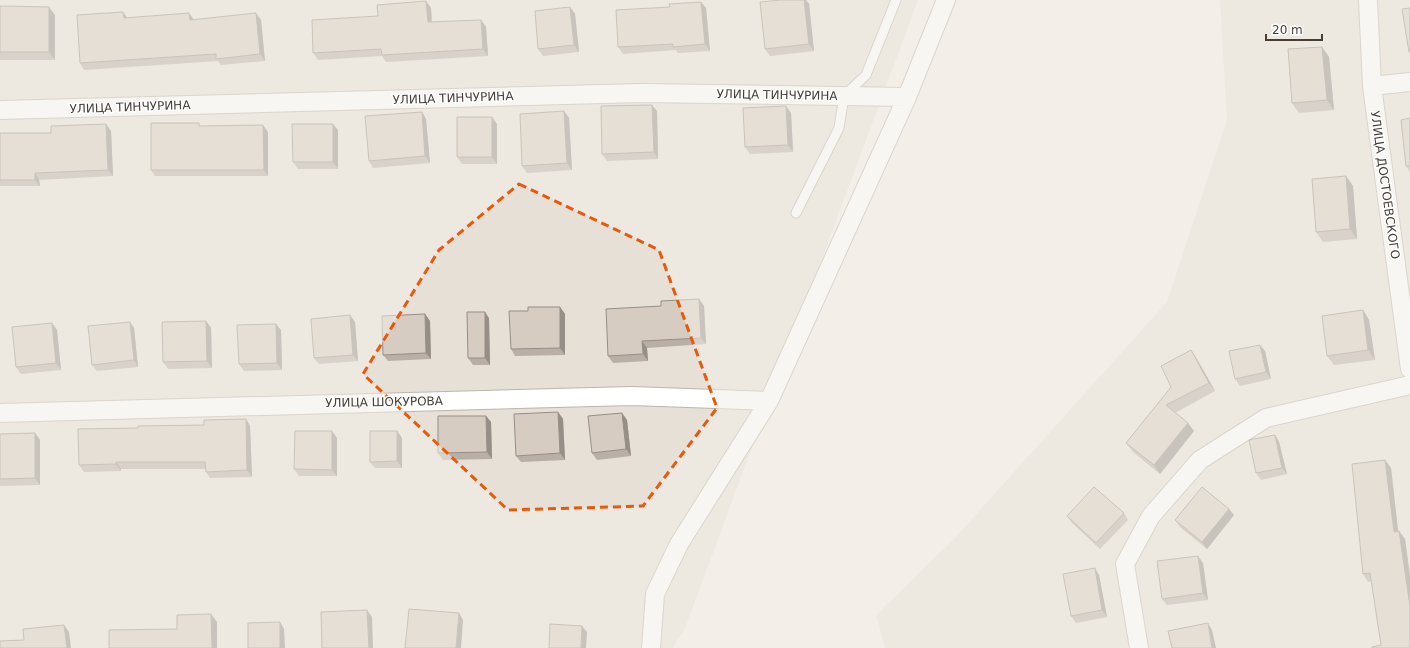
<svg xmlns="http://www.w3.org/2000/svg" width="1410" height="648" viewBox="0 0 1410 648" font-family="'DejaVu Sans',sans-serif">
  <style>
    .residential { fill: #e7e0d7 }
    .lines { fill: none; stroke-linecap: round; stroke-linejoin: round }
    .service-casing { stroke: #beb5ab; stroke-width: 11 }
    .minor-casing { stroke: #beb5ab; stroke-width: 20 }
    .service { stroke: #fff; stroke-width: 9 }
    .minor { stroke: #fff; stroke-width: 18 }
    .wall { fill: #b9afa6 }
    .shaded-wall { fill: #968f87 }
    .building { fill: #d7ccc1; stroke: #968f87 }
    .marked { fill: none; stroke: #e8590c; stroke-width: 3; stroke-dasharray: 8 5; stroke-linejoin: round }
    .labels { text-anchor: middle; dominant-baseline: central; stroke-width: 3; stroke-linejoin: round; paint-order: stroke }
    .street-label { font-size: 12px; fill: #463e37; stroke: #fff }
  </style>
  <rect width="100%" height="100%" fill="#f3eee8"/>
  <path class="residential" d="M 0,0 L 918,0 L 685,628 L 673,648 L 0,648 Z
    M 1220,0 L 1410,0 L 1410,648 L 885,648 L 876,615 L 955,538 L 1167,302 L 1227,120 Z"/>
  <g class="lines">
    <g class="service-casing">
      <path id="service" d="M 796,213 L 839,128 L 844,96 L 866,75 L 896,0"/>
    </g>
    <g class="minor-casing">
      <path id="minor" d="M 1368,0 L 1372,86 L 1410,369
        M 1372,86 L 1410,82
        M 0,110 L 641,93 L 907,97
        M 0,413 L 632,396 L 769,401
        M 651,648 L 655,594 L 679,544 L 769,401 L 907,97 L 946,0
        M 1139,648 L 1125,564 L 1151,516 L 1200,460 L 1266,418 L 1410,385"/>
    </g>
    <use href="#service" class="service"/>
    <use href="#minor" class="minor"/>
  </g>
  <path class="wall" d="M 781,0 L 806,0 L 809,4 L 814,51 L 770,56 L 765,49 Z
    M 701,2 L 706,8 L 710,51 L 678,53 L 676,50 L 623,54 L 618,47 L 670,7 Z
    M 0,6 L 55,15 L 55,60 L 0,60 Z
    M 570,7 L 575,14 L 579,52 L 543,56 L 538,49 Z
    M 431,8 L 432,22 L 481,20 L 486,27 L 488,56 L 386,62 L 382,56 L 318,60 L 313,53 L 378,16 Z
    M 123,12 L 127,18 L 193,19 L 261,20 L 265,61 L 221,65 L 218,61 L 84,70 L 80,63 Z
    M 1322,47 L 1329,57 L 1334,110 L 1299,113 L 1292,103 Z
    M 564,111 L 569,118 L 572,170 L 527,173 L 522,166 Z
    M 657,111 L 658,159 L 607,161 L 602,154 Z
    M 422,112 L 426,119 L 430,163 L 373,168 L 369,161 Z
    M 791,113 L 793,152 L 750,154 L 745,147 Z
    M 1410,118 L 1410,172 L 1406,166 Z
    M 106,124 L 111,131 L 113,176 L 39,180 L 40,186 L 0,186 L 0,133 L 51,133 Z
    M 497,124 L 497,164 L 462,164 L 457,157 Z
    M 201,126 L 268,132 L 268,176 L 155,176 L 151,170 Z
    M 338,130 L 338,169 L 298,169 L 293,162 Z
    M 1346,176 L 1353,186 L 1357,239 L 1323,242 L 1316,232 Z
    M 699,299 L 704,306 L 706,344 L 647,348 L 648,361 L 613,363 L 608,356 L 661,306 Z
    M 560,307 L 565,314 L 565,355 L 515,356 L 511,349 L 528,311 Z
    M 1363,310 L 1369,320 L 1375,360 L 1334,365 L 1327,356 Z
    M 425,314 L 430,321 L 431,359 L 388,361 L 383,355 Z
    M 489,318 L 490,365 L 473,365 L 468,358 Z
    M 206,321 L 211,328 L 212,368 L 168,369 L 163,362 Z
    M 355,322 L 358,361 L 319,364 L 314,358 Z
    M 52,323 L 57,330 L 61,370 L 21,374 L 16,367 Z
    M 134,328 L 138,367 L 97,371 L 92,365 Z
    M 281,330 L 282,370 L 244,371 L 239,364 Z
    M 1265,351 L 1271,379 L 1240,386 L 1235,379 Z
    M 1197,359 L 1215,391 L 1175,413 L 1194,431 L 1160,474 L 1133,452 L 1126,443 Z
    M 558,412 L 563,419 L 565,460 L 521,462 L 516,456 Z
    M 622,413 L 627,420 L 631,456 L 597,460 L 592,453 Z
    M 486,416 L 491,422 L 492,459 L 443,460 L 438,453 Z
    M 246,419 L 250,426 L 252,477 L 210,478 L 206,472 L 206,469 L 121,469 L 121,471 L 84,472 L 79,465 L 138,428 L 204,425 Z
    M 397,431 L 402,438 L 402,468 L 375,468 L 370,462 Z
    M 35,433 L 40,440 L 40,485 L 0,486 L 0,434 Z
    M 1275,435 L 1279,442 L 1287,474 L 1261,480 L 1256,473 Z
    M 337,438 L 337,476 L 299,476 L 294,469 Z
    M 1385,460 L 1391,468 L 1398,531 L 1399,531 L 1405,539 L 1410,576 L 1410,648 L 1372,581 L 1368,582 L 1363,574 Z
    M 1124,513 L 1128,520 L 1100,549 L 1072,523 L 1067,516 Z
    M 1234,515 L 1207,549 L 1180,527 L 1175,520 Z
    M 1203,563 L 1208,600 L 1167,605 L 1162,599 Z
    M 1099,575 L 1107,617 L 1076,623 L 1071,616 Z"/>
  <path class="shaded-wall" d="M 804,0 L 806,0 L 809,4 L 814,51 L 809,44 Z
    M 426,1 L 431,8 L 432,29 L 428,22 Z
    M 701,2 L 706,8 L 710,51 L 705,44 Z
    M 49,7 L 55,15 L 55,60 L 49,52 Z
    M 570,7 L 575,14 L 579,52 L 574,45 Z
    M 123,12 L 128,19 L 124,18 Z
    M 189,13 L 194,20 L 190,20 Z
    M 256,13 L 261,20 L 265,61 L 260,54 Z
    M 481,20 L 486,27 L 488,56 L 483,49 Z
    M 1322,47 L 1329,57 L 1334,110 L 1327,100 Z
    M 652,105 L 657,111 L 658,159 L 654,152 Z
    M 786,106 L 791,113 L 793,152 L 788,145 Z
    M 564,111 L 569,118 L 572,170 L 567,163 Z
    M 422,112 L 426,119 L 430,163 L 425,156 Z
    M 492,117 L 497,124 L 497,164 L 492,157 Z
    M 106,124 L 111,131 L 113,176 L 108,170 Z
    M 333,124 L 338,130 L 338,169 L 333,162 Z
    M 263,125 L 268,132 L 268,176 L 264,170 Z
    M 35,173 L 39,180 L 40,186 L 35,180 Z
    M 1346,176 L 1353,186 L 1357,239 L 1350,229 Z
    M 699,299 L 704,306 L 706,344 L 701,338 Z
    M 560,307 L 565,314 L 565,355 L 560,348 Z
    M 1363,310 L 1369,320 L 1375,360 L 1368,350 Z
    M 485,312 L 489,318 L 490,365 L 485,358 Z
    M 425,314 L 430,321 L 431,359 L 426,353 Z
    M 350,315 L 355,322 L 358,361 L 353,355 Z
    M 206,321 L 211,328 L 212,368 L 207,361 Z
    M 130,322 L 134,328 L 138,367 L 134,360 Z
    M 52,323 L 57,330 L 61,370 L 56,363 Z
    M 276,324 L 281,330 L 282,370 L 277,363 Z
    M 642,341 L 647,348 L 648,361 L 643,354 Z
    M 1260,345 L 1265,351 L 1271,379 L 1266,372 Z
    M 1191,350 L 1197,359 L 1215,391 L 1209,383 Z
    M 558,412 L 563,419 L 565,460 L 560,453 Z
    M 622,413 L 627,420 L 631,456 L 626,449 Z
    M 486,416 L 491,422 L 492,459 L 487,452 Z
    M 246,419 L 250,426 L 252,477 L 247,470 Z
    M 1188,423 L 1194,431 L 1160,474 L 1154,465 Z
    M 332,431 L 337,438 L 337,476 L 332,470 Z
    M 397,431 L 402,438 L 402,468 L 397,461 Z
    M 35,433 L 40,440 L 40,485 L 35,478 Z
    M 1275,435 L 1279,442 L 1287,474 L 1282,468 Z
    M 1385,460 L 1391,468 L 1399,539 L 1394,532 Z
    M 116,462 L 121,469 L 121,471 L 116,464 Z
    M 1229,509 L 1234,515 L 1207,549 L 1202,542 Z
    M 1399,531 L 1405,539 L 1410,576 L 1410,606 Z
    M 1198,556 L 1203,563 L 1208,600 L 1203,593 Z
    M 1095,568 L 1099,575 L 1107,617 L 1102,610 Z
    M 367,610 L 372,617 L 373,648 L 369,648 Z
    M 459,613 L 463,620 L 461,648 L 456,648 Z
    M 211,614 L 217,622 L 217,648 L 212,648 Z
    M 280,622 L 284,629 L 285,648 L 280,648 Z
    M 1208,623 L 1212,630 L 1216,648 L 1212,648 Z
    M 64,625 L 69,632 L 71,648 L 67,648 Z
    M 582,626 L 587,632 L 586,648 L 581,648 Z"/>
  <path class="building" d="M 781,0 L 804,0 L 809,44 L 765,49 L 760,2 Z
    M 426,1 L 428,22 L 481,20 L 483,49 L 382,55 L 381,49 L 313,53 L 312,20 L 378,16 L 377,5 Z
    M 701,2 L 705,44 L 673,47 L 673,44 L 618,47 L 616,10 L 670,7 L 669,4 Z
    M 0,6 L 49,7 L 49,52 L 0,52 Z
    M 570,7 L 574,45 L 538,49 L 535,11 Z
    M 1410,8 L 1410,52 L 1409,52 L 1402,9 Z
    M 123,12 L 124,18 L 189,13 L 190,20 L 256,13 L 260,54 L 216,59 L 216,54 L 80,63 L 77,15 Z
    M 1322,47 L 1327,100 L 1292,103 L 1288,49 Z
    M 652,105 L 654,152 L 602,154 L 601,106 Z
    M 786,106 L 788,145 L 745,147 L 743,108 Z
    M 564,111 L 567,163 L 522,166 L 520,114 Z
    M 422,112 L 425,156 L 369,161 L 365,116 Z
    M 457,117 L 492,117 L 492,157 L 457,157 Z
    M 1410,118 L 1410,166 L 1406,166 L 1401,120 Z
    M 151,123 L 199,123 L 199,126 L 263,125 L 264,170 L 151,170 Z
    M 106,124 L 108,170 L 35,173 L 35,180 L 0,180 L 0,133 L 51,133 L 51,126 Z
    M 292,124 L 333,124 L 333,162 L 293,162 Z
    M 1346,176 L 1350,229 L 1316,232 L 1312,179 Z
    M 699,299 L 701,338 L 642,341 L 643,354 L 608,356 L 606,309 L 661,306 L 661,301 Z
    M 528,307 L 560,307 L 560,348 L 511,349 L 509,311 L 528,311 Z
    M 1363,310 L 1368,350 L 1327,356 L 1322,316 Z
    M 467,312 L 485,312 L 485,358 L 468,358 Z
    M 425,314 L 426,353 L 383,355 L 382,316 Z
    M 350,315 L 353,355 L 314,358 L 311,319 Z
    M 206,321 L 207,361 L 163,362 L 162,322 Z
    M 130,322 L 134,360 L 92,365 L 88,326 Z
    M 52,323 L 56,363 L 16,367 L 12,327 Z
    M 276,324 L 277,363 L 239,364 L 237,325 Z
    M 1260,345 L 1266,372 L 1235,379 L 1229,351 Z
    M 1191,350 L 1209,383 L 1166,405 L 1188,423 L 1154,465 L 1126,443 L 1171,387 L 1161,366 Z
    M 558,412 L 560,453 L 516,456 L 514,414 Z
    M 622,413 L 626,449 L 592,453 L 588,416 Z
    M 438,416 L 486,416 L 487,452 L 438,453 Z
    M 246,419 L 247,470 L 206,472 L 205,462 L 116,462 L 116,464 L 79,465 L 78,429 L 138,428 L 138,426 L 204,425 L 204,420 Z
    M 295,431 L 332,431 L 332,470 L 294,469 Z
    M 370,431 L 397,431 L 397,461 L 370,462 Z
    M 35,433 L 35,478 L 0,479 L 0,434 Z
    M 1275,435 L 1282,468 L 1256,473 L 1249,440 Z
    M 1385,460 L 1394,532 L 1399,531 L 1410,606 L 1410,648 L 1372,648 L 1372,647 L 1381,645 L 1370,573 L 1363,574 L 1352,464 Z
    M 1094,487 L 1124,513 L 1096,543 L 1067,516 Z
    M 1202,487 L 1229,509 L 1202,542 L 1175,520 Z
    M 1198,556 L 1203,593 L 1162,599 L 1157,561 Z
    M 1095,568 L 1102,610 L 1071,616 L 1063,574 Z
    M 409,609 L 459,613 L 456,648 L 405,648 Z
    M 367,610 L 369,648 L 322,648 L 321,612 Z
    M 211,614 L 212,648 L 109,648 L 109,630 L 177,629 L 177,615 Z
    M 280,622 L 280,648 L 248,648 L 248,623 Z
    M 1208,623 L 1212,648 L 1172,648 L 1168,631 Z
    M 550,624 L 582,626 L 581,648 L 549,648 Z
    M 64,625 L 67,648 L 0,648 L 0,641 L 24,640 L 23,629 Z"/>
  <path d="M0 0H1410V648H0ZM 519,184 L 659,250 L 717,408 L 643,506 L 508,510 L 363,374 L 439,250 Z" fill="#f3eee8" fill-opacity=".55" fill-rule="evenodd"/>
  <path class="marked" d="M 519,184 L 659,250 L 717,408 L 643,506 L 508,510 L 363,374 L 439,250 Z"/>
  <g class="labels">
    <g class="street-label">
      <text transform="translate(777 95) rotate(1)">УЛИЦА ТИНЧУРИНА</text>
      <text transform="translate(453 98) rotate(-2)">УЛИЦА ТИНЧУРИНА</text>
      <text transform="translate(130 107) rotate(-2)">УЛИЦА ТИНЧУРИНА</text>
      <text transform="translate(1385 185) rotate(82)">УЛИЦА ДОСТОЕВСКОГО</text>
      <text transform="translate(384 402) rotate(-1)">УЛИЦА ШОКУРОВА</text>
    </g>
  </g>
  <path d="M1266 34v6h56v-6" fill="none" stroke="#463e37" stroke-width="2"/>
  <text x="1272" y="34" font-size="12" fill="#463e37" stroke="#ffffff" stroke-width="3" paint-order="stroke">20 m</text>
</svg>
